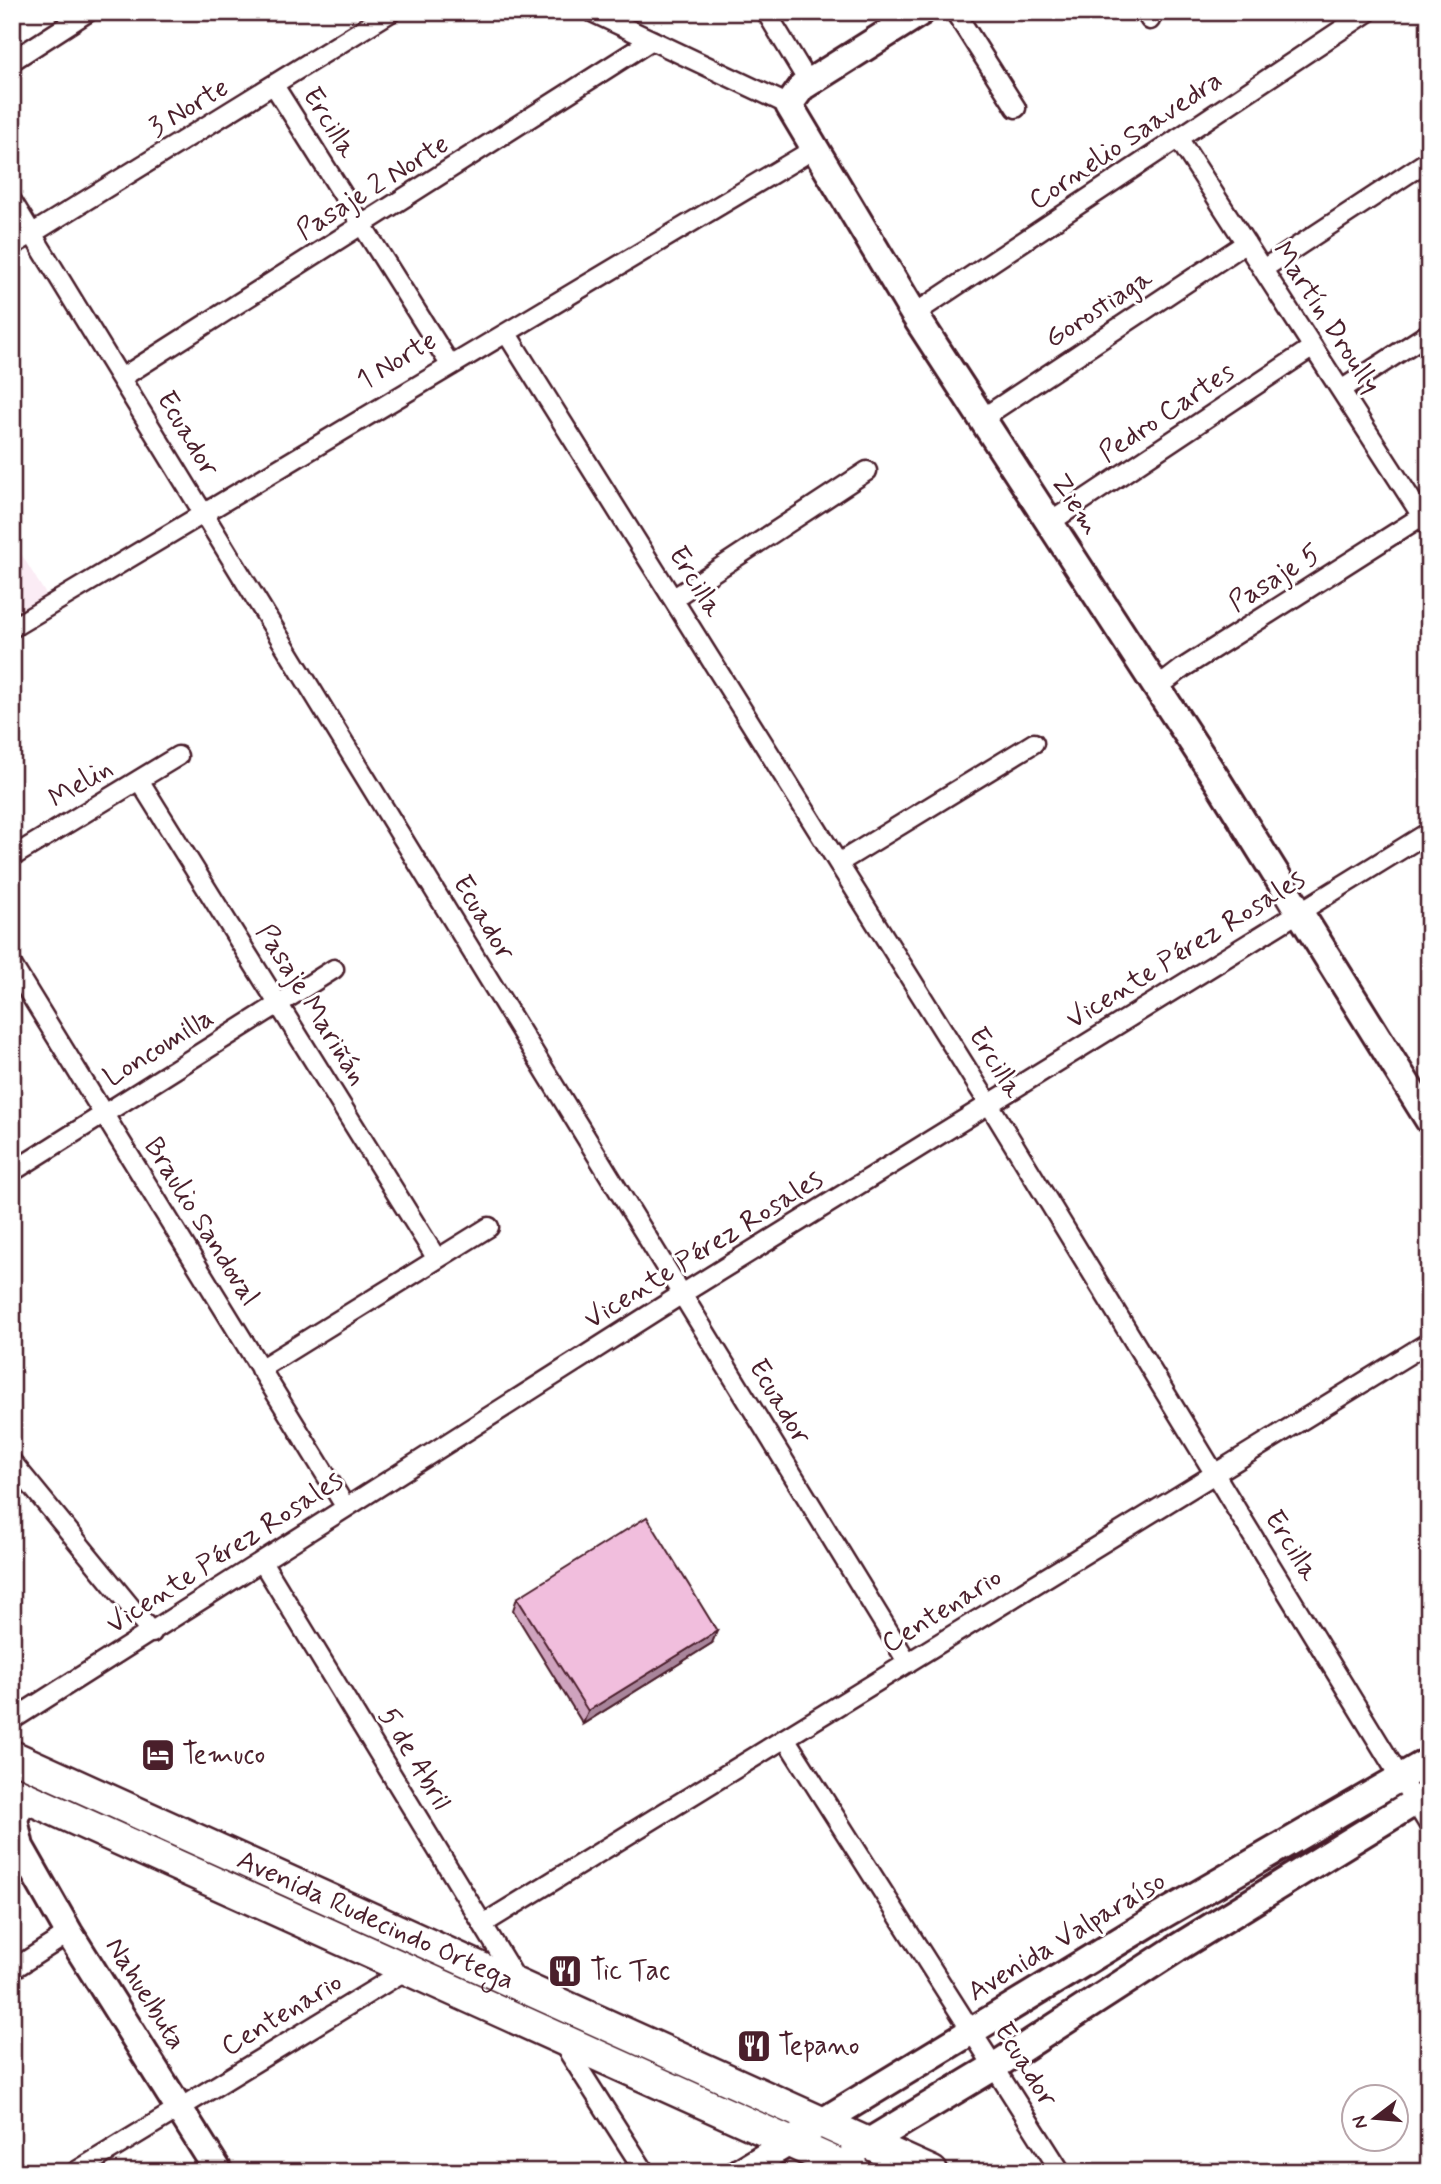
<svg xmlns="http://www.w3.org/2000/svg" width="1441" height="2184" viewBox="0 0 1441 2184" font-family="Mynerve,sans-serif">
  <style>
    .built { fill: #fbecf5 }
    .green { fill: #a5edbb; stroke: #788673; stroke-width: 2 }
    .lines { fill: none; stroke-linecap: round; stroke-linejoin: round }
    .street-casing { stroke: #4a1f2b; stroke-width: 23 }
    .secondary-casing { stroke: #4a1f2b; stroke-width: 32 }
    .primary-casing { stroke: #4a1f2b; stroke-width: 35 }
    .street { stroke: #fff; stroke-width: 18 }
    .secondary { stroke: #fff; stroke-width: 26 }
    .primary { stroke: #fff; stroke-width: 30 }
    .wall { fill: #cfa3be; stroke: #4a1f2b; stroke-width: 2 }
    .shaded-wall { fill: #a9859b; stroke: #4a1f2b; stroke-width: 2 }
    .building { fill: #f1bedd; stroke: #4a1f2b; stroke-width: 2 }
    .labels { text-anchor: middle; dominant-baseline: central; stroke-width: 6; stroke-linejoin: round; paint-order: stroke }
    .street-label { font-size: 28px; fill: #4a1f2b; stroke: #fff }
    .poi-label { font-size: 28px; fill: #4a1f2b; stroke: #fff; text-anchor: start }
  </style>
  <rect width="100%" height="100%" fill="#fff"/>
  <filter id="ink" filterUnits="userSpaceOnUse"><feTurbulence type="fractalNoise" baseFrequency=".0143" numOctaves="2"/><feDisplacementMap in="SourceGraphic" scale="14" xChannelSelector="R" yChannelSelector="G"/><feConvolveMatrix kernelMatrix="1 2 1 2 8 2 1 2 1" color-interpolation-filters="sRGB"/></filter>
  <g filter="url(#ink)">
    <path class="built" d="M 12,539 L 53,606 L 12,631 Z"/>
    <path class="green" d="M 174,1840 L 520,1996 L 780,2120 L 772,2126 L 166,1846 Z"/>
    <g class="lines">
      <g class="street-casing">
        <path id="street" d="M 592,12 L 789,105
          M 766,12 L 809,83
          M 955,12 L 1016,108
          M 1145,12 L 1150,20
          M 12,61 L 88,12
          M 275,87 L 451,366
          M 1178,138 L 1429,527
          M 12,201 L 908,1663
          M 12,246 L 391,12
          M 1263,269 L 1429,160
          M 914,314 L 1368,12
          M 507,334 L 989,1104 L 1429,1825
          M 121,378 L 652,40
          M 1341,390 L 1429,333
          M 981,419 L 1246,243
          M 1049,523 L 1313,347
          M 674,598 L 867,471
          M 12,628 L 814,149
          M 1157,688 L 1183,668 L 1422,516
          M 139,780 L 437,1259
          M 12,857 L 178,756
          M 840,862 L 1034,743
          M 12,965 L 345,1506
          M 12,1172 L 334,969
          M 260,1369 L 489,1227
          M 12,1462 L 152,1633
          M 263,1563 L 519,1984
          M 12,1720 L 682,1294 L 1429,832
          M 785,1738 L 1061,2172
          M 483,1924 L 1429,1342
          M 12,1970 L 69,1933
          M 562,2042 L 645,2172
          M 75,2172 L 408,1969"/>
      </g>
      <g class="secondary-casing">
        <path id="secondary" d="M 921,12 L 802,87 L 789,105 L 914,314 L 1219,783 L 1429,1120
          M 24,1796 L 14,1819 L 20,1847 L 69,1933 L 219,2172
          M 854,2151 L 995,2066 L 1177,1948 L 1429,1793
          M 740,2172 L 1159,1917 L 1429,1761"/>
      </g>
      <g class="primary-casing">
        <g id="primary">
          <path id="s1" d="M 12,1756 L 932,2172"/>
          <path d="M 12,1791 L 856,2172"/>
        </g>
      </g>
      <use href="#street" class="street"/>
      <use href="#secondary" class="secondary"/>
      <use href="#primary" class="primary"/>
    </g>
    <path class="wall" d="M 517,1598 L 712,1643 L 583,1724 L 513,1610 Z"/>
    <path class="shaded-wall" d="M 717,1631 L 712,1643 L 583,1724 L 588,1711 Z"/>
    <path class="building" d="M 647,1517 L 717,1631 L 588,1711 L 517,1598 Z"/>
  </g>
  <defs>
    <g id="hotel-square" transform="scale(1.75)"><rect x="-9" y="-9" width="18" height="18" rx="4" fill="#4a1f2b" stroke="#fff"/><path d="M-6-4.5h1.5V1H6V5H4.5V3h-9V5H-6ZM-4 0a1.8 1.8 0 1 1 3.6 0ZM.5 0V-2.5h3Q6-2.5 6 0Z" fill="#fff"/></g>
    <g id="restaurant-square" transform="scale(1.75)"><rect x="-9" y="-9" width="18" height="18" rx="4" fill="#4a1f2b" stroke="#fff"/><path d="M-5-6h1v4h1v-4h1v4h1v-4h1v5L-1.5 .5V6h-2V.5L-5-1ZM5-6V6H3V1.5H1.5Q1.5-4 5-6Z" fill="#fff"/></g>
  </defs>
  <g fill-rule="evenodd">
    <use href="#hotel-square" x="158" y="1755"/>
    <use href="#restaurant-square" x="565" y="1971"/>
    <use href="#restaurant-square" x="754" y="2046"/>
  </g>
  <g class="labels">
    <g class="street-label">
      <text transform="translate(189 108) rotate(-31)">3 Norte</text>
      <text transform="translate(329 123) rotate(58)">Ercilla</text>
      <text transform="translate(1126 141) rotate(-34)">Cornelio Saavedra</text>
      <text transform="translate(373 188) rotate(-32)">Pasaje 2 Norte</text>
      <text transform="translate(1099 309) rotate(-33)">Gorostiaga</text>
      <text transform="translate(1326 318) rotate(57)">Martín Droully</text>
      <text transform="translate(397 361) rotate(-31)">1 Norte</text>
      <text transform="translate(1167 413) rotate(-34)">Pedro Cartes</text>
      <text transform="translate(187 434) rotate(59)">Ecuador</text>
      <text transform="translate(1075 505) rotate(57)">Ziem</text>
      <text transform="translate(1275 579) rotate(-32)">Pasaje 5</text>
      <text transform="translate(695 582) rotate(58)">Ercilla</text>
      <text transform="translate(81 784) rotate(-31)">Melin</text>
      <text transform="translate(483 918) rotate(59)">Ecuador</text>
      <text transform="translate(1186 950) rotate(-32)">Vicente Pérez Rosales</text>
      <text transform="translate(311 1005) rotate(58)">Pasaje Mariñán</text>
      <text transform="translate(159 1048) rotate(-32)">Loncomilla</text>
      <text transform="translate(995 1063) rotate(58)">Ercilla</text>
      <text transform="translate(201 1222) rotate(58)">Braulio Sandoval</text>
      <text transform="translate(704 1250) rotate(-32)">Vicente Pérez Rosales</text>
      <text transform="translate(779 1402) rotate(59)">Ecuador</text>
      <text transform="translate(1291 1546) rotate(58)">Ercilla</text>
      <text transform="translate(225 1553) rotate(-33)">Vicente Pérez Rosales</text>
      <text transform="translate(942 1611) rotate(-32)">Centenario</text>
      <text transform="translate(414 1759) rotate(59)">5 de Abril</text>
      <text stroke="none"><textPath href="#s1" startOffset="399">Avenida Rudecindo Ortega</textPath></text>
      <text transform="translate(1067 1937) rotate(-31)">Avenida Valparaíso</text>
      <text transform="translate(145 1994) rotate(58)">Nahuelbuta</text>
      <text transform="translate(282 2015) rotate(-31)">Centenario</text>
      <text transform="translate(1025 2065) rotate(58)">Ecuador</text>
    </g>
    <g class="poi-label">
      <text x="182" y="1755">Temuco</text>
      <text x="590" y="1971">Tic Tac</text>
      <text x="778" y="2046">Tepano</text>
    </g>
  </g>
  <rect width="1441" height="2184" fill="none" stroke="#fff" stroke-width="42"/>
  <rect x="21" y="21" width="1399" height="2142" fill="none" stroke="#4a1f2b" stroke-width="2.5" filter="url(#ink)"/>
  <g transform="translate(1375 2118) rotate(254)"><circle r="33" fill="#ffffff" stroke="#b7a5aa" stroke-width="2"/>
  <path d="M0-5L12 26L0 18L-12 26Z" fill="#4a1f2b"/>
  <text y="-10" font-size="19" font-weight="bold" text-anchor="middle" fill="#4a1f2b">N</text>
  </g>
</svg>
